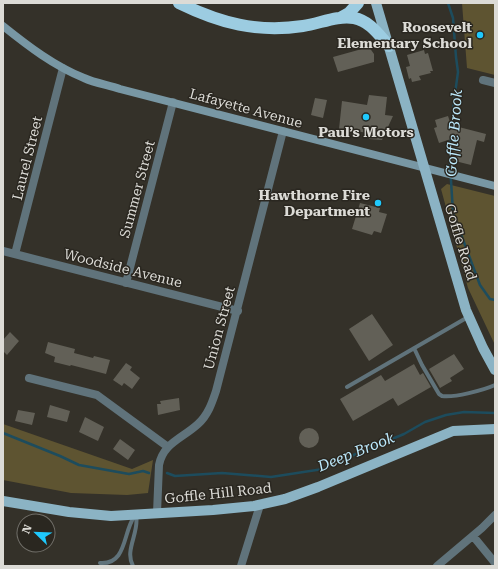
<svg xmlns="http://www.w3.org/2000/svg" width="498" height="569" viewBox="0 0 498 569" font-family="'Roboto Serif',serif">
  <style>
    .green { fill: #5e5431 }
    .lines { fill: none; stroke-linecap: round; stroke-linejoin: round }
    .stream { stroke: #1d4c5d; stroke-width: 2.5 }
    .building { fill: #626057 }
    .lane { stroke: #60737b; stroke-width: 4 }
    .street { stroke: #60737b; stroke-width: 8 }
    .secondary { stroke: #7897a4; stroke-width: 8 }
    .primary { stroke: #8bb3c4; stroke-width: 10 }
    .highway { stroke: #9ccce1; stroke-width: 12 }
    .poi-dot { fill: #1fc9fd; stroke: #2a2720; stroke-width: 1.5 }
    .labels { text-anchor: middle; dominant-baseline: central; stroke-width: 3; stroke-linejoin: round; paint-order: stroke }
    .poi-label { font-size: 14px; font-weight: bold; fill: #dcdbd6; stroke: #2a2720; text-anchor: end }
    .street-label { font-size: 14px; fill: #dcdbd6; stroke: #2a2720 }
    .water-label { font-size: 15px; font-style: italic; fill: #bdeafd; stroke: #2a2720 }
  </style>
  <rect width="100%" height="100%" fill="#343129"/>
  <path class="green" d="M 462,3 L 495,3 L 495,75 L 467,68 Z
    M 447,184 L 495,196 L 495,345 L 468,288 L 441,189 Z
    M 3,424 L 132,469 L 153,460 L 148,493 L 127,495 L 71,493 L 3,480 Z"/>
  <g class="lines">
    <path class="stream" d="M 448,3 L 453,18 L 456,57 L 458,72 L 454,101 L 452,128
      M 451,137 L 450,164 L 453,213 L 480,285 L 490,299 L 495,300
      M 3,433 L 60,456 L 79,465 L 129,474 L 143,471 L 149,473
      M 167,473 L 175,476 L 222,473 L 271,477 L 323,469 L 344,459 L 404,434 L 425,422 L 446,415 L 464,412 L 495,413"/>
  </g>
  <path class="building" d="M 369,47 L 374,54 L 374,62 L 338,72 L 333,57 Z
    M 424,50 L 425,54 L 428,53 L 433,71 L 430,71 L 431,73 L 419,76 L 421,80 L 412,82 L 411,78 L 409,79 L 406,67 L 410,66 L 407,55 Z
    M 369,95 L 387,97 L 385,115 L 393,116 L 382,140 L 369,139 L 369,133 L 339,129 L 342,101 L 367,105 Z
    M 315,98 L 327,100 L 323,118 L 311,115 Z
    M 448,116 L 451,125 L 486,134 L 484,142 L 477,140 L 471,165 L 451,160 L 457,137 L 439,143 L 434,128 L 437,127 L 435,120 Z
    M 360,203 L 380,208 L 379,212 L 387,214 L 381,233 L 374,231 L 372,235 L 352,229 Z
    M 372,314 L 393,345 L 369,361 L 349,329 Z
    M 10,332 L 19,341 L 7,355 L 3,351 L 3,340 Z
    M 48,342 L 75,349 L 74,353 L 93,358 L 94,356 L 110,360 L 106,374 L 71,365 L 70,366 L 54,362 L 55,357 L 45,353 Z
    M 454,354 L 464,369 L 450,378 L 452,381 L 440,388 L 429,369 Z
    M 126,363 L 132,367 L 130,370 L 140,378 L 132,389 L 124,383 L 122,386 L 113,380 Z
    M 414,364 L 420,375 L 423,373 L 431,387 L 398,406 L 393,398 L 353,421 L 340,399 L 381,375 L 385,381 Z
    M 179,398 L 180,410 L 158,415 L 157,404 L 161,404 L 160,401 Z
    M 50,405 L 70,411 L 67,422 L 47,417 Z
    M 18,410 L 35,413 L 32,425 L 15,421 Z
    M 85,417 L 104,427 L 98,441 L 79,432 Z
    M299 438a10 10 0 1 1 20 0a10 10 0 1 1-20 0Z
    M 120,439 L 135,450 L 128,460 L 113,449 Z"/>
  <g class="lines">
    <path class="lane" d="M 414,348 L 422,365 L 439,394 L 442,396 C 454,398 484,390 495,385
      M 347,387 L 468,317
      M 100,563 C 127,565 123,532 134,517
      M 133,566 C 124,550 140,532 136,515"/>
    <path class="street" d="M 483,80 L 495,83
      M 3,251 L 238,311
      M 15,254 L 63,68
      M 126,283 L 173,102
      M 29,378 L 97,395 L 168,447
      M 157,513 L 159,465 C 163,443 183,438 198,424 C 208,415 212,403 216,391 L 283,131
      M 473,536 L 495,563
      M 241,566 L 260,505
      M 437,566 L 482,528 L 495,515"/>
    <path class="secondary" d="M 3,26 C 28,46 54,66 84,78 C 95,83 108,85 120,89 L 495,186"/>
    <path class="primary" d="M 376,3 L 466,310 L 483,348 L 495,370
      M 3,501 L 69,512 L 111,516 L 213,510 L 254,506 L 285,499 L 318,487 L 453,431 L 495,429"/>
    <path class="highway" d="M 179,3 C 220,23 257,33 303,26 C 319,24 337,15 354,18 C 370,21 379,35 389,46
      M 340,18 L 349,13 L 358,3"/>
  </g>
  <g class="poi-dot">
    <circle cx="480" cy="35" r="4"/>
    <circle cx="366" cy="117" r="4"/>
    <circle cx="378" cy="203" r="4"/>
  </g>
  <g class="labels">
    <g class="poi-label">
      <text x="472" y="27">Roosevelt<tspan x="472" dy="16">Elementary School</tspan></text>
      <text x="366" y="132" text-anchor="middle">Paul’s Motors</text>
      <text x="370" y="195">Hawthorne Fire<tspan x="370" dy="16">Department</tspan></text>
    </g>
    <g class="street-label">
      <text transform="translate(246 108) rotate(15)">Lafayette Avenue</text>
      <text transform="translate(27 158) rotate(-76)">Laurel Street</text>
      <text transform="translate(137 189) rotate(-75)">Summer Street</text>
      <text transform="translate(461 242) rotate(73)">Goffle Road</text>
      <text transform="translate(123 268) rotate(14)">Woodside Avenue</text>
      <text transform="translate(219 328) rotate(-75)">Union Street</text>
      <text transform="translate(218 493) rotate(-6)">Goffle Hill Road</text>
    </g>
    <g class="water-label">
      <text transform="translate(454 133) rotate(-86)">Goffle Brook</text>
      <text transform="translate(356 452) rotate(-22)">Deep Brook</text>
    </g>
  </g>
  <rect width="498" height="569" fill="none" stroke="#dcdbd6" stroke-width="8"/>
  <g transform="translate(36 533) rotate(293)"><circle r="19" fill="#2a2720" stroke="#716f69"/>
  <path d="M0-3L7 15L0 10L-7 15Z" fill="#1fc9fd"/>
  <text y="-6" font-size="11" font-weight="bold" text-anchor="middle" fill="#dcdbd6">N</text>
  </g>
</svg>
